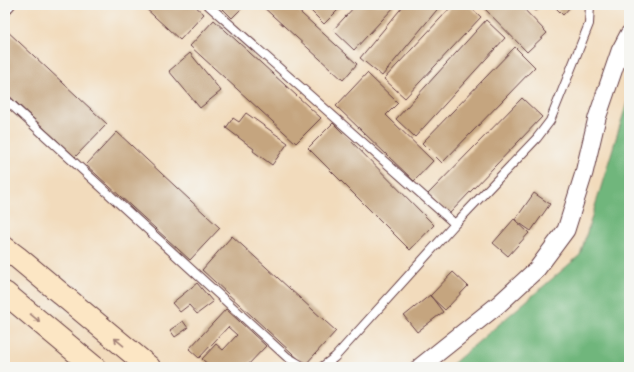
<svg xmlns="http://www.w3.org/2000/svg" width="634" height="372" viewBox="0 0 634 372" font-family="'Gentium Book Plus',serif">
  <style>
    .forest { fill: #70b67c; stroke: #5d6a54 }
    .building { fill: #c5a57f }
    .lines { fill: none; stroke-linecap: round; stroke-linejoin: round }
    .lane-casing { stroke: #633b41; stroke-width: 10 }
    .street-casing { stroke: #633b41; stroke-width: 19 }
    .secondary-casing { stroke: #633b41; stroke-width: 24 }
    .lane { stroke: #fff; stroke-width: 8 }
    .street { stroke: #fff; stroke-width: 17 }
    .secondary { stroke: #fce6c4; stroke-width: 22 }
    .oneway { stroke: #a38278 }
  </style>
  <rect width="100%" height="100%" fill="#f6f6f2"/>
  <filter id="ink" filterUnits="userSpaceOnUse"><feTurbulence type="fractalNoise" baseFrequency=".025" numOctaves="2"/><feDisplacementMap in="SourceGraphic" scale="8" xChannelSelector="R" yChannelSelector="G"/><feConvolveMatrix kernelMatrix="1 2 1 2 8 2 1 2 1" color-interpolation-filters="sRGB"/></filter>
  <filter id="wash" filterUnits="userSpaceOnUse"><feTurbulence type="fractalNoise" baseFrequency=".012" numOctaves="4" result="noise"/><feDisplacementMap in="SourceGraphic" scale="16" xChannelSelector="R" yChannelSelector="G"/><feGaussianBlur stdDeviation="0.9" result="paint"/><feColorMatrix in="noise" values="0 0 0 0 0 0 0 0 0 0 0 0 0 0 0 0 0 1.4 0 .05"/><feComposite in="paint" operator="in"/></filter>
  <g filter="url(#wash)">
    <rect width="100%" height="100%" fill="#f2dbbc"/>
    <path class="forest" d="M 629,96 L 629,367 L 449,367 L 580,255 Z"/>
    <g id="blocks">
      <path class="building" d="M 142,5 L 194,5 L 204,14 L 180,40 Z
        M 219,5 L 245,5 L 232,18 Z
        M 261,5 L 292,5 L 357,64 L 343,80 Z
        M 305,5 L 343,5 L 324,24 Z
        M 356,5 L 396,5 L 354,50 L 333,30 Z
        M 404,5 L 441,5 L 382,76 L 360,58 Z
        M 453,5 L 468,5 L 481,17 L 405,98 L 384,79 Z
        M 481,5 L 520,5 L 547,33 L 527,52 Z
        M 529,5 L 541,5 L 536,11 Z
        M 553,5 L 570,5 L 571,6 L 563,15 Z
        M 214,20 L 321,118 L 296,143 L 190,46 Z
        M 486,20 L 505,38 L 415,137 L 396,119 Z
        M 5,29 L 107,124 L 75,157 L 5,92 Z
        M 515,47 L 535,67 L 442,163 L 422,143 Z
        M 190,53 L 221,91 L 200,108 L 169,71 Z
        M 367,73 L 398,103 L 386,115 L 433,161 L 414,181 L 336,106 Z
        M 522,98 L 542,117 L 449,214 L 428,194 Z
        M 246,113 L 288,143 L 272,165 L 253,151 L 254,149 L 226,128 L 233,118 L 239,122 Z
        M 333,123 L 434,225 L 410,250 L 308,148 Z
        M 117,132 L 220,228 L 190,260 L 86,165 Z
        M 534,193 L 550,204 L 531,231 L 515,220 Z
        M 514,219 L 529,233 L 508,256 L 493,243 Z
        M 232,236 L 336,331 L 305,365 L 202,270 Z
        M 453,272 L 468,286 L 445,310 L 430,296 Z
        M 197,283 L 213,302 L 197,314 L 189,305 L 180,312 L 172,303 Z
        M 430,295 L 443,312 L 417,332 L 404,316 Z
        M 226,309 L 266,346 L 246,367 L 211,367 L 202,359 L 216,344 L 223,350 L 237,335 L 228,327 L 199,358 L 189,349 Z
        M 183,321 L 188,328 L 175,337 L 170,330 Z"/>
    </g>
  </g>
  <g filter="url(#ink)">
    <use href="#blocks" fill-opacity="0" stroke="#633b41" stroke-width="1"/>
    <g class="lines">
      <g class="lane-casing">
        <path id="lane" d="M 208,5 L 455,224
          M 5,12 L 11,5
          M 5,99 L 287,357 L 304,367
          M 322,367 L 335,357 L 455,224 L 537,138 L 550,121 L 589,24 L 590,5"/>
      </g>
      <g class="street-casing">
        <path id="street" d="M 420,367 L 499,304 L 537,269 L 566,230 L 584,173 L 597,118 L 620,51 L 629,34"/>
      </g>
      <g class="secondary-casing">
        <path id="secondary" d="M 5,248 L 17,257 L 149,367
          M 5,293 L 94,367"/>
      </g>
      <use href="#lane" class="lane"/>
      <use href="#street" class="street"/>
      <use href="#secondary" class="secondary"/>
    </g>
    <defs><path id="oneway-shaft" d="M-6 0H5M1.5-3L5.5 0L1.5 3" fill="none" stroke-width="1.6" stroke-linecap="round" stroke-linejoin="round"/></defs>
    <g class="oneway">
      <use href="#oneway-shaft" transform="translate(35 318) rotate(40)"/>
      <use href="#oneway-shaft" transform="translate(119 342) rotate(-140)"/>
    </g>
  </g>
  <rect width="634" height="372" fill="none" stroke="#f6f6f2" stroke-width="20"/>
</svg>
